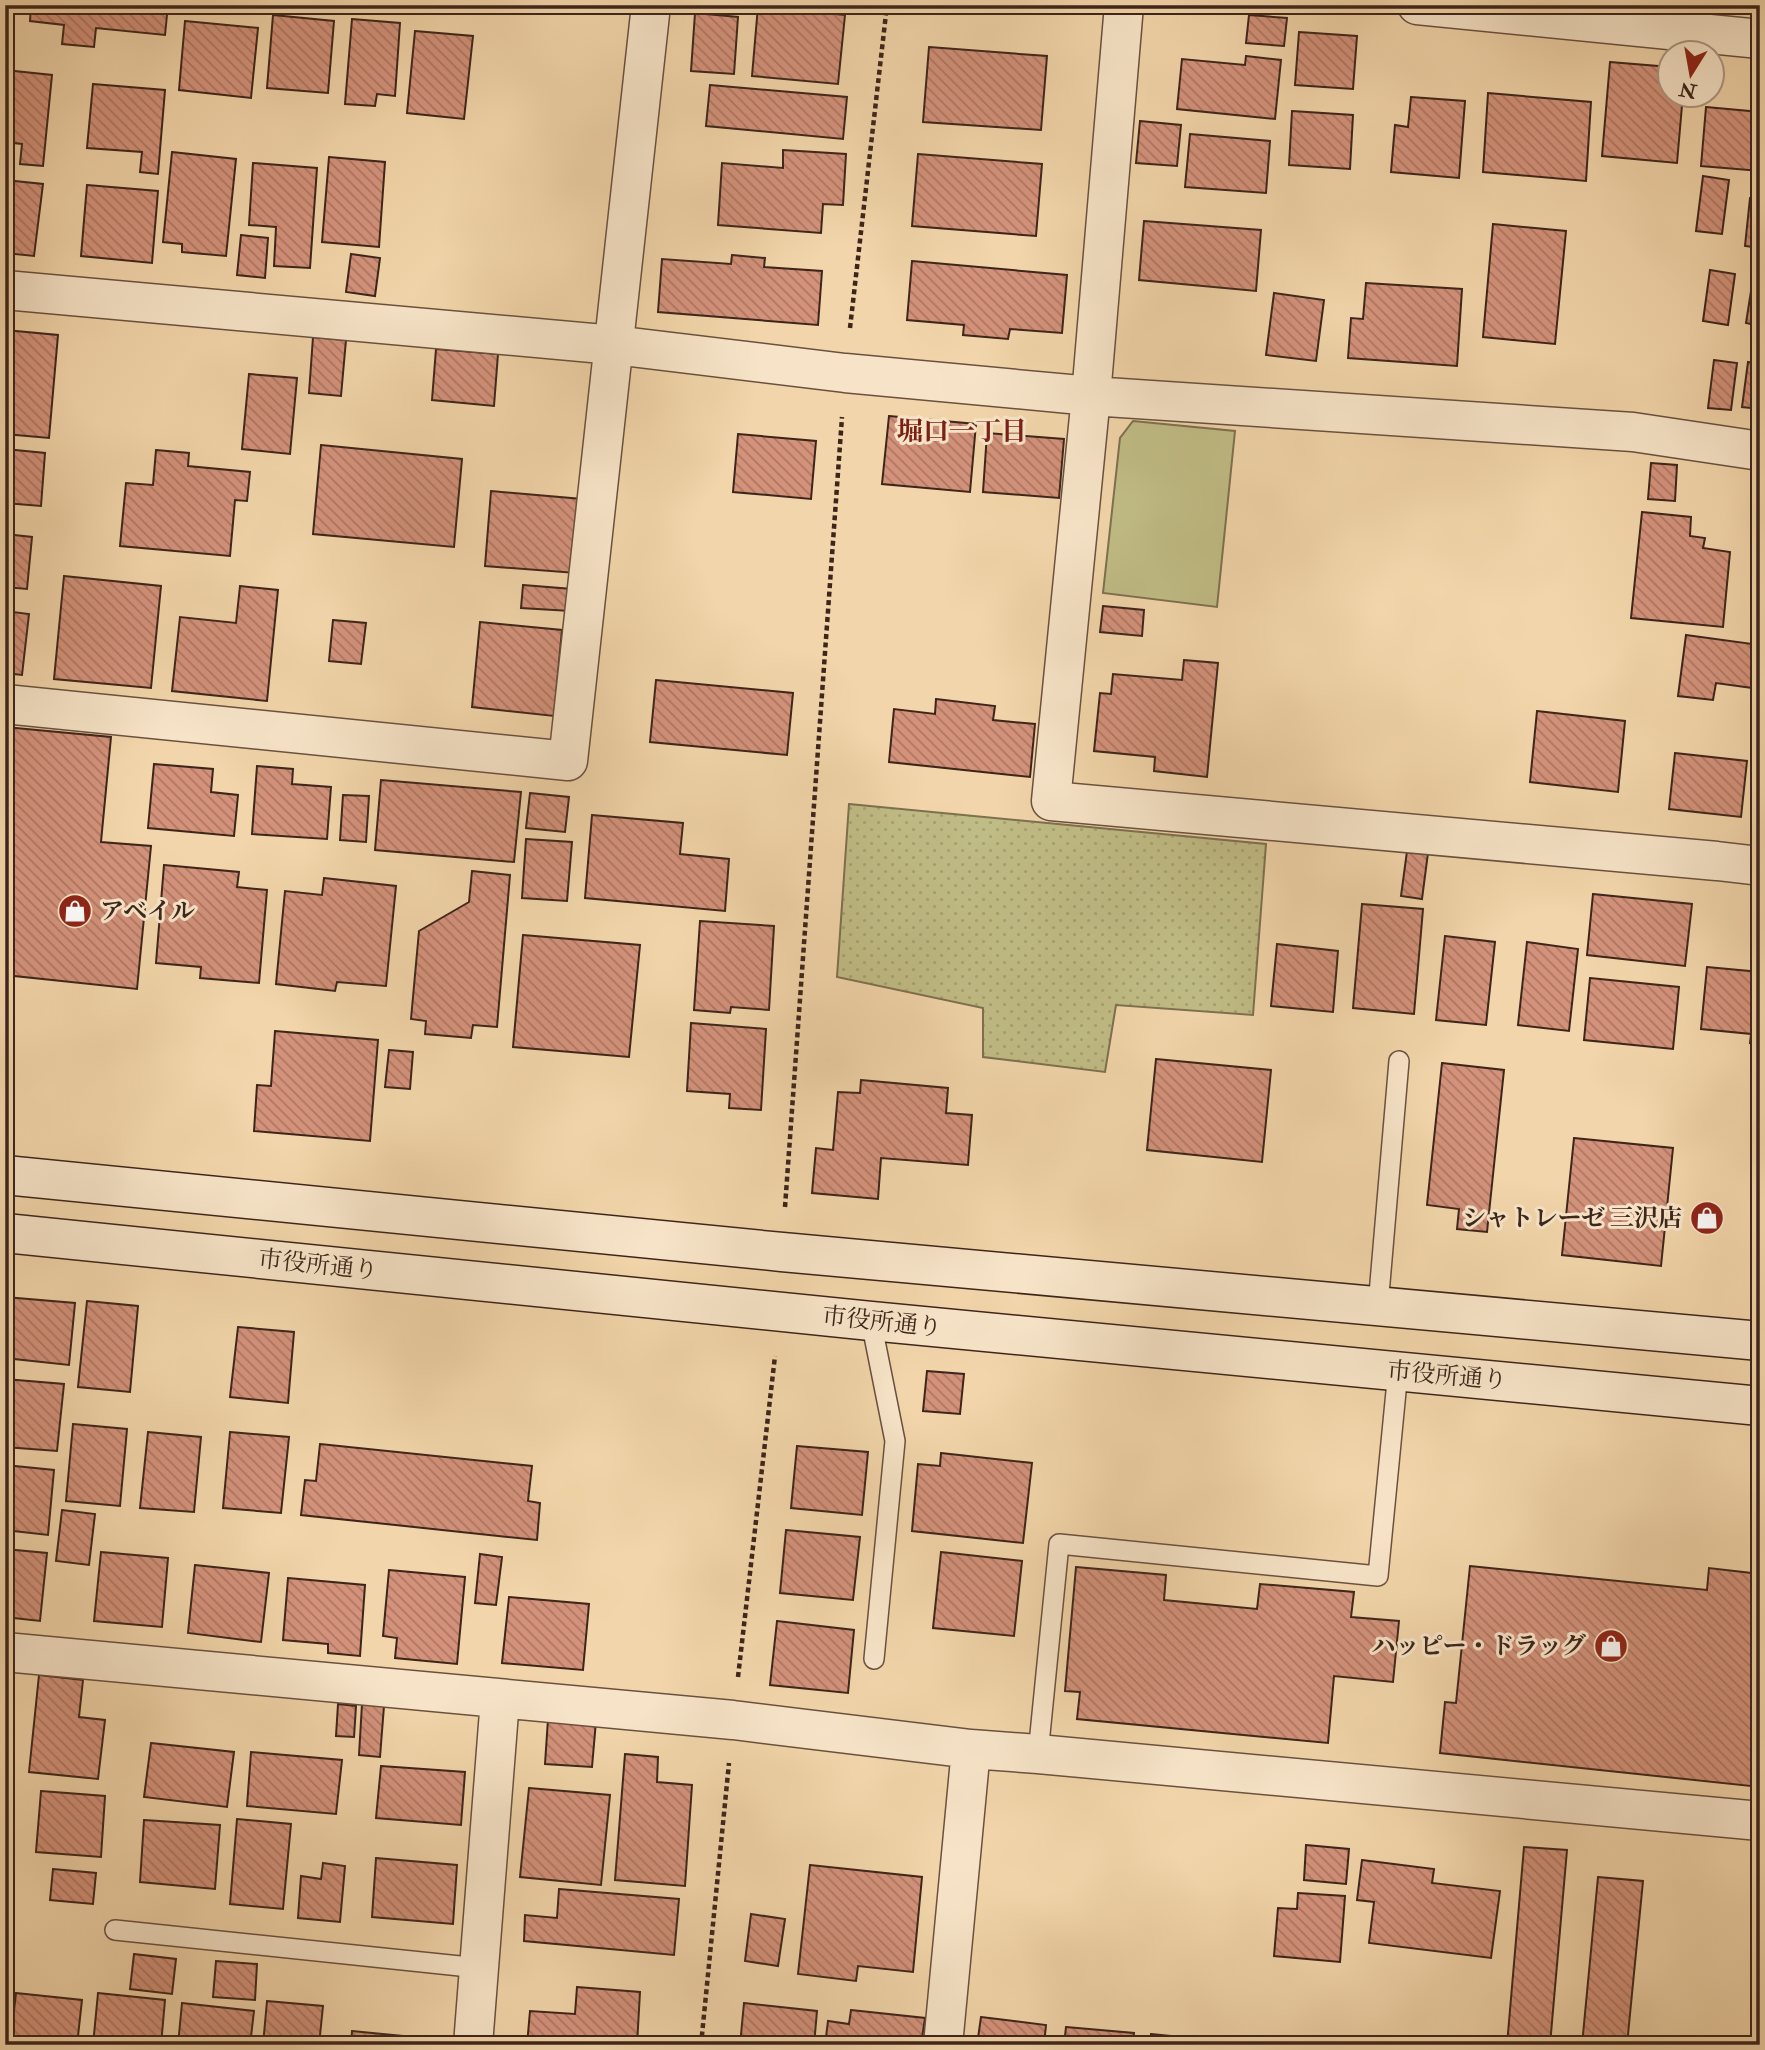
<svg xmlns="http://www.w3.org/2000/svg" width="1765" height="2050" viewBox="0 0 1765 2050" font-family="'IM FELL Double Pica','Noto Serif JP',serif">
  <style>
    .grass { fill: url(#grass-dots); stroke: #7e7050; stroke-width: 2 }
    .green { fill: #c0bc85; stroke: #7e7050; stroke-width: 2 }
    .building { fill: url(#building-back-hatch); stroke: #3d251b; stroke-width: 2 }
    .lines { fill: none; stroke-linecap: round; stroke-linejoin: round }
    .lane-casing { stroke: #6a513f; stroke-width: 22 }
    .street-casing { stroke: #6a513f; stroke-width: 41 }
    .secondary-casing { stroke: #3d251b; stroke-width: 41 }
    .path { stroke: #3d251b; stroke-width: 4.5; stroke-dasharray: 5 3.5; stroke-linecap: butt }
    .lane { stroke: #f7e4c8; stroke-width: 19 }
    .street { stroke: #f7e4c8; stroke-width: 38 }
    .secondary { stroke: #f7e4c8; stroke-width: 38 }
    .labels { text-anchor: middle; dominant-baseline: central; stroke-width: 6; stroke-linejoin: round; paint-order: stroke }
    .poi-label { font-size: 24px; font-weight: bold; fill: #3d251b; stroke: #f7e4c8; text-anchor: end }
    .street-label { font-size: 24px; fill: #3d251b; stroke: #f7e4c8 }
    .neighbourhood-label { font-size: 26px; font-weight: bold; fill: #7a1f14; stroke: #f7e4c8 }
  </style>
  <defs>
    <pattern id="grass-dots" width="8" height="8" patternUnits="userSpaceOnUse" patternTransform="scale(1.75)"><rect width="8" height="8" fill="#c0bc85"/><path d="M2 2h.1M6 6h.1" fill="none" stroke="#a6a172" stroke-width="1.8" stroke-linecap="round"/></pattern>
    <pattern id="building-back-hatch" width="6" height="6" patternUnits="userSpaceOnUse" patternTransform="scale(1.75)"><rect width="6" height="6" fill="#d4927b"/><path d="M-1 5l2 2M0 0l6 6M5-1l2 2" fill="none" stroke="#ad7764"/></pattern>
  </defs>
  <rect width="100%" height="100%" fill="#f2d5aa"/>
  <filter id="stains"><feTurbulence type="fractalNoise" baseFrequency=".00286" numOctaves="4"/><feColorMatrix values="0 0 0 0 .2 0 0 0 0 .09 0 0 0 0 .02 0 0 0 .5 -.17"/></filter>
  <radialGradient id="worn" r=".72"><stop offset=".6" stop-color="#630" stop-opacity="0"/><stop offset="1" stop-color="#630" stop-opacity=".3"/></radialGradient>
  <path class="grass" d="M 849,804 L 1266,844 L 1253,1015 L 1116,1005 L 1105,1072 L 983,1057 L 983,1008 L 837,977 Z"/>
  <path class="green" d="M 1133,421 L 1235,431 L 1217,607 L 1103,593 L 1120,438 Z"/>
  <path class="building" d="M 31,5 L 168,5 L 165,35 L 96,28 L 94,47 L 62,44 L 64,25 L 30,21 Z
    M 758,6 L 845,15 L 838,84 L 752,76 Z
    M 695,13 L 738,17 L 734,74 L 691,71 Z
    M 273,15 L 334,21 L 328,93 L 267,88 Z
    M 1249,15 L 1287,18 L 1284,46 L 1246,43 Z
    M 352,19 L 400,23 L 395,96 L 377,94 L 375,106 L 345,104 Z
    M 185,21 L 258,28 L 251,98 L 179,90 Z
    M 415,31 L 473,36 L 464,119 L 407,113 Z
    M 1299,32 L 1357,36 L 1353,89 L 1295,85 Z
    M 929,47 L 1047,56 L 1041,130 L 923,122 Z
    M 1246,56 L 1281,60 L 1275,119 L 1177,109 L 1182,59 L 1245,65 Z
    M 1610,62 L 1670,67 L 1670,94 L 1683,94 L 1677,163 L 1602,156 Z
    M 5,70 L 52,75 L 43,166 L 20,164 L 22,144 L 5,142 Z
    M 93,84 L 165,90 L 158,174 L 140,172 L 142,152 L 87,148 Z
    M 710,85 L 847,97 L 843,139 L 706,126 Z
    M 1488,93 L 1591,102 L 1586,181 L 1483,172 Z
    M 1411,97 L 1465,101 L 1459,178 L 1391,172 L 1395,125 L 1408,127 Z
    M 1706,107 L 1760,112 L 1760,171 L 1701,166 Z
    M 1292,111 L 1353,115 L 1350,169 L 1289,165 Z
    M 1140,121 L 1181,125 L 1177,166 L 1136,163 Z
    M 1190,134 L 1270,141 L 1266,193 L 1185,187 Z
    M 783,150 L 846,154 L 843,205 L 823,204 L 821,233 L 718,225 L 722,163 L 783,168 Z
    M 172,152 L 236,159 L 226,256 L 182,252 L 182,244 L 163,242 Z
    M 918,154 L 1042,164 L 1036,236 L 912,226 Z
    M 329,157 L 385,162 L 379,247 L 322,242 Z
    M 253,163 L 317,168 L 310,268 L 274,266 L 276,227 L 249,225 Z
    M 1703,176 L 1729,180 L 1722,234 L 1696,231 Z
    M 5,180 L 43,184 L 34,256 L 5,253 Z
    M 87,185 L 158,191 L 152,263 L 81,256 Z
    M 1750,198 L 1760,199 L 1760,248 L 1745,246 Z
    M 1144,221 L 1261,230 L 1256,291 L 1139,280 Z
    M 1493,224 L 1566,231 L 1555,344 L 1483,337 Z
    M 241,235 L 268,238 L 265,278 L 237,275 Z
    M 351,254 L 380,258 L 375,296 L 346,292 Z
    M 732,255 L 765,258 L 764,267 L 822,271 L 818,325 L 658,312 L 662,259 L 731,264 Z
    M 912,261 L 1067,275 L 1062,333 L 1010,329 L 1008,339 L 963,335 L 964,325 L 907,320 Z
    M 1710,270 L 1735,274 L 1728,325 L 1703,321 Z
    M 1754,272 L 1760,273 L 1760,326 L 1746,323 Z
    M 1366,283 L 1462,289 L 1457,366 L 1348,358 L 1351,318 L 1363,319 Z
    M 1274,293 L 1324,300 L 1316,361 L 1266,355 Z
    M 5,330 L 58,335 L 49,438 L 5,434 Z
    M 313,337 L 346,340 L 341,396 L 309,393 Z
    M 436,349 L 498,354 L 494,406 L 432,400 Z
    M 1714,360 L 1737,363 L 1731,410 L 1708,408 Z
    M 1748,362 L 1760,364 L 1760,409 L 1742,407 Z
    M 249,374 L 297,378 L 290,454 L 242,449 Z
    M 889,416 L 976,424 L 970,492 L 882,484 Z
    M 987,433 L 1064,439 L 1059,498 L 983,492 Z
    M 738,434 L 816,441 L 811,499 L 733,492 Z
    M 321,445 L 462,459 L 454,547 L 313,534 Z
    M 5,449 L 45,453 L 41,506 L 5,503 Z
    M 156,450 L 189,453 L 188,466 L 250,472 L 247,501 L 235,500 L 230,556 L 120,546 L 126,483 L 153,485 Z
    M 1651,463 L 1677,465 L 1675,501 L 1648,499 Z
    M 491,491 L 582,499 L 576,573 L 485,566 Z
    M 1642,512 L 1691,517 L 1690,536 L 1705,538 L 1703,548 L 1730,552 L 1723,627 L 1631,618 Z
    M 5,534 L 32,537 L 27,589 L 5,587 Z
    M 64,576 L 161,586 L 151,688 L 54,679 Z
    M 523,585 L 572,589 L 570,611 L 521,608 Z
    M 240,586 L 278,590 L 267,701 L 172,691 L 180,617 L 236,623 Z
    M 1103,606 L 1144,610 L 1142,636 L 1100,632 Z
    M 5,611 L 29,614 L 22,675 L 5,673 Z
    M 333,620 L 366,623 L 361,664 L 329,661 Z
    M 480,622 L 562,630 L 554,716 L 472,707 Z
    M 1686,635 L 1760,645 L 1760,689 L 1716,683 L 1713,700 L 1678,696 Z
    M 1184,660 L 1218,663 L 1207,777 L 1154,771 L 1155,757 L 1094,751 L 1100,693 L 1111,694 L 1113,674 L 1182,680 Z
    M 656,680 L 793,693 L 787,755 L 650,742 Z
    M 936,699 L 995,706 L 993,720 L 1035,724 L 1030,777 L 889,762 L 894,709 L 935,714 Z
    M 1537,711 L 1625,721 L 1618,792 L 1530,782 Z
    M 5,727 L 111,737 L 101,842 L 151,846 L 137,989 L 5,975 Z
    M 1675,753 L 1747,761 L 1741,817 L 1669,809 Z
    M 154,764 L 213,769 L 211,792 L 238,795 L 234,836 L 148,828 Z
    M 257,766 L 293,769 L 292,784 L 331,787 L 327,839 L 252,834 Z
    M 381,780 L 521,792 L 514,862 L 375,850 Z
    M 530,793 L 569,797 L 565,832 L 526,828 Z
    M 343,795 L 369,796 L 366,842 L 340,840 Z
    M 592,815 L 683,823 L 680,854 L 729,859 L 725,911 L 585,898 Z
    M 526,839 L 572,842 L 567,901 L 522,898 Z
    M 1407,851 L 1428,853 L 1422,899 L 1401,896 Z
    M 164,865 L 239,872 L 237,887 L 267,890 L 259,983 L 200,978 L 201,967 L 156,963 Z
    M 472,871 L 510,875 L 497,1027 L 473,1025 L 471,1038 L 425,1034 L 426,1021 L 411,1019 L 419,931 L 469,902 Z
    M 324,878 L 396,886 L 386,986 L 337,982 L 335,991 L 276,984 L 285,891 L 322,895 Z
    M 1593,894 L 1692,904 L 1685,966 L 1587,955 Z
    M 1362,904 L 1423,909 L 1414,1014 L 1353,1008 Z
    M 700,921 L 774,926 L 769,1010 L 731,1007 L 730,1013 L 694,1010 Z
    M 523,935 L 640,945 L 629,1057 L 513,1047 Z
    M 1445,936 L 1495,942 L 1486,1025 L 1436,1020 Z
    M 1527,942 L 1578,949 L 1569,1031 L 1518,1025 Z
    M 1277,944 L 1338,951 L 1333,1012 L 1271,1006 Z
    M 1707,967 L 1760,972 L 1760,1044 L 1750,1043 L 1751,1034 L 1701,1029 Z
    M 1590,978 L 1679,987 L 1673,1049 L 1584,1040 Z
    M 691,1023 L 766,1029 L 761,1110 L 729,1108 L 730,1094 L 687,1091 Z
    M 275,1031 L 378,1040 L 370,1141 L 254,1131 L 257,1085 L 271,1086 Z
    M 389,1050 L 413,1052 L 410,1089 L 385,1087 Z
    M 1156,1059 L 1271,1070 L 1262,1162 L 1147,1150 Z
    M 1442,1063 L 1504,1070 L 1487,1232 L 1457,1229 L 1459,1209 L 1427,1205 Z
    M 861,1080 L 948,1088 L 946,1113 L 972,1115 L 968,1165 L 881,1158 L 878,1199 L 812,1193 L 816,1148 L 833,1150 L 838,1092 L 860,1093 Z
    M 1574,1138 L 1673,1148 L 1661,1266 L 1562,1255 Z
    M 5,1297 L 75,1303 L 69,1365 L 5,1358 Z
    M 87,1301 L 138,1306 L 130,1392 L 78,1387 Z
    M 238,1327 L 294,1332 L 288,1403 L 230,1397 Z
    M 927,1371 L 964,1374 L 960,1414 L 923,1411 Z
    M 5,1379 L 64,1384 L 57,1451 L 5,1447 Z
    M 73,1424 L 127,1429 L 120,1506 L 66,1501 Z
    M 148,1432 L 201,1437 L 194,1512 L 140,1508 Z
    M 230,1432 L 289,1437 L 281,1513 L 223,1508 Z
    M 320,1444 L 532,1466 L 528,1501 L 540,1503 L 537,1540 L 301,1515 L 305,1480 L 316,1481 Z
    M 797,1446 L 868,1452 L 862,1515 L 791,1508 Z
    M 941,1453 L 1032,1463 L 1023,1543 L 912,1531 L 918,1464 L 940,1466 Z
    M 5,1465 L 54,1470 L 48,1535 L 5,1530 Z
    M 62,1510 L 95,1514 L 89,1565 L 56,1561 Z
    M 786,1530 L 860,1537 L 853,1600 L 780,1593 Z
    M 5,1549 L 47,1553 L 40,1621 L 5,1617 Z
    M 101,1552 L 168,1558 L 162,1627 L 94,1621 Z
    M 941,1552 L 1022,1561 L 1014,1636 L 933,1628 Z
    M 480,1554 L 502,1557 L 496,1605 L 475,1603 Z
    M 195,1565 L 269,1573 L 261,1642 L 188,1633 Z
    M 1470,1566 L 1707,1590 L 1709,1568 L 1760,1574 L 1760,1787 L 1440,1753 L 1445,1702 L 1456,1703 Z
    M 1076,1567 L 1166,1575 L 1164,1600 L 1257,1609 L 1260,1584 L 1354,1592 L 1351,1617 L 1399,1621 L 1393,1682 L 1334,1676 L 1328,1743 L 1077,1719 L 1080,1692 L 1065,1691 Z
    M 389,1570 L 465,1577 L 457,1664 L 395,1658 L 397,1638 L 383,1636 Z
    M 288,1578 L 365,1585 L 360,1656 L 328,1653 L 328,1644 L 283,1640 Z
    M 509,1597 L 589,1604 L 583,1670 L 502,1663 Z
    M 777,1621 L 854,1630 L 848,1693 L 770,1685 Z
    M 39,1675 L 83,1680 L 79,1717 L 105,1720 L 98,1779 L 29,1772 Z
    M 338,1704 L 356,1706 L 354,1737 L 336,1736 Z
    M 362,1704 L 384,1706 L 380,1757 L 359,1755 Z
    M 548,1719 L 596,1721 L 592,1767 L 545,1764 Z
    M 151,1743 L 234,1752 L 227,1807 L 144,1797 Z
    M 251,1752 L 342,1760 L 336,1814 L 247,1806 Z
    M 625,1754 L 658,1757 L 657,1782 L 692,1785 L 685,1886 L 615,1880 Z
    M 381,1766 L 465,1772 L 461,1825 L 376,1818 Z
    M 529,1788 L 610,1795 L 601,1885 L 520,1877 Z
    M 41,1791 L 105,1796 L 101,1857 L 36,1852 Z
    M 237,1819 L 291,1824 L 283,1909 L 230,1904 Z
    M 144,1820 L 220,1825 L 215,1889 L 140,1882 Z
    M 1306,1845 L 1349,1849 L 1346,1884 L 1304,1880 Z
    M 1524,1847 L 1567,1850 L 1550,2045 L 1507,2045 Z
    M 376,1858 L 457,1865 L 453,1924 L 372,1917 Z
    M 1362,1860 L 1434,1869 L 1432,1883 L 1500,1891 L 1491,1958 L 1369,1943 L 1374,1902 L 1357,1900 Z
    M 323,1863 L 345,1866 L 340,1922 L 298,1918 L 301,1876 L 321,1879 Z
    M 810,1865 L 922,1877 L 913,1972 L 858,1966 L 856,1981 L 798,1974 Z
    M 53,1869 L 96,1873 L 93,1904 L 50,1900 Z
    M 1598,1877 L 1643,1881 L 1627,2045 L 1582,2045 Z
    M 559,1889 L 679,1899 L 674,1955 L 524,1941 L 525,1915 L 557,1918 Z
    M 1298,1893 L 1345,1896 L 1340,1962 L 1274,1956 L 1278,1908 L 1297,1909 Z
    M 751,1914 L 785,1919 L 778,1966 L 745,1961 Z
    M 134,1954 L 176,1959 L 172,1994 L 130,1989 Z
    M 216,1961 L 257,1964 L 255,2000 L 213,1997 Z
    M 577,1987 L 640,1992 L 637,2045 L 527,2045 L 530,2011 L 575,2014 Z
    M 16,1993 L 82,2000 L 77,2045 L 10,2045 Z
    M 98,1993 L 165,2000 L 161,2045 L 93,2045 Z
    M 267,2001 L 323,2006 L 319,2045 L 263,2045 Z
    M 182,2003 L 254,2011 L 250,2045 L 178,2045 Z
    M 744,2003 L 817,2011 L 814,2045 L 740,2045 Z
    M 851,2010 L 925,2018 L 921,2045 L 825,2045 L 828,2021 L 849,2024 Z
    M 981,2017 L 1046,2025 L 1044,2045 L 977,2045 Z
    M 1066,2027 L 1134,2033 L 1133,2045 L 1064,2045 Z
    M 352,2031 L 423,2038 L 423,2045 L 351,2045 Z
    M 1151,2034 L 1220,2041 L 1220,2045 L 1150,2045 Z
    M 1257,2036 L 1339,2044 L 1339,2045 L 1256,2045 Z"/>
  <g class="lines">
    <g class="lane-casing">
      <path id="lane" d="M 1378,1306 L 1399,1061
        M 871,1321 L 895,1441 L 874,1659
        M 1038,1754 L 1059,1544 L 1378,1576 L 1398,1371
        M 115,1930 L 479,1968"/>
    </g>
    <g class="street-casing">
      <path id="street" d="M 1124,5 L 1091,396 L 1051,801 L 1717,861 L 1760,866
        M 1417,5 L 1760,39
        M 5,290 L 614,345 L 845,373 L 1091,396 L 1633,432 L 1760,451
        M 5,704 L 568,761 L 651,5
        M 5,1652 L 733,1720 L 971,1749 L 1038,1754 L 1760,1821
        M 473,2045 L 500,1699
        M 943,2045 L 971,1749"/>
    </g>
    <g class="secondary-casing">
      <path id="secondary" d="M 5,1175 L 782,1252 L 1760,1341
        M 5,1233 L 871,1321 L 1760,1406"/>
    </g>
    <path class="path" d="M 850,328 L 887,5
      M 785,1207 L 842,417
      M 738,1677 L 775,1356
      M 701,2045 L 729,1763"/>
    <use href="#lane" class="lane"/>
    <use href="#street" class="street"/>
    <use href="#secondary" class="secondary"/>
  </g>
  <defs>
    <g id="shop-disc" transform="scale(1.75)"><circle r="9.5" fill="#8f2418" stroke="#f7e4c8"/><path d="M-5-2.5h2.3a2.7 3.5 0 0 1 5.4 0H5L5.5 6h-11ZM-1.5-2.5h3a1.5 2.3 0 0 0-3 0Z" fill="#fff"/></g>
  </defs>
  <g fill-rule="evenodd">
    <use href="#shop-disc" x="75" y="911"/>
    <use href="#shop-disc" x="1707" y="1218"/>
    <use href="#shop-disc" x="1611" y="1646"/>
  </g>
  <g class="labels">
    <g class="poi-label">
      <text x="100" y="911" text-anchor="start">アベイル</text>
      <text x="1682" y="1218">シャトレーゼ 三沢店</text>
      <text x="1586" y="1646">ハッピー・ドラッグ</text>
    </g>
    <g class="street-label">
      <text transform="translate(318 1265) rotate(6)">市役所通り</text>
      <text transform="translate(882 1322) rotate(6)">市役所通り</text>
      <text transform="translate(1447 1376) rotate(5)">市役所通り</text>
    </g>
    <g class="neighbourhood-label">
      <text x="962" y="432">堀口一丁目</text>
    </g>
  </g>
  <rect width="1765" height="2050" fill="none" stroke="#f2d5aa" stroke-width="28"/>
  <rect x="7" y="7" width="1751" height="2036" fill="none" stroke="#3d251b" stroke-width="3.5"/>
  <rect x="14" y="14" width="1737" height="2022" fill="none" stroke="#3d251b" stroke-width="2"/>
  <g transform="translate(1691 74) rotate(191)"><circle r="33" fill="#f7e4c8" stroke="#ad9883" stroke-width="2"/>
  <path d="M0-5L12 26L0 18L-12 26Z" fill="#8f2418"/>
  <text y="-10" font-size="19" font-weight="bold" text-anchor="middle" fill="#3d251b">N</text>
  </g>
  <rect width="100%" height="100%" filter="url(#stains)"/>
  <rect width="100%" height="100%" fill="url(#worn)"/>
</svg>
